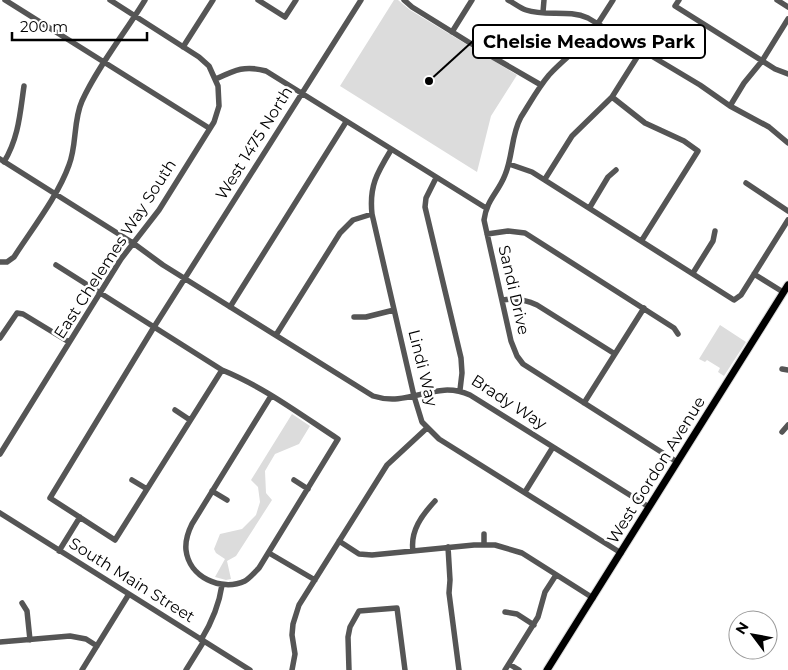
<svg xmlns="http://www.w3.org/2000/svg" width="788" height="670" viewBox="0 0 788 670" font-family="Montserrat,sans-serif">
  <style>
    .green { fill: #dcdcdc }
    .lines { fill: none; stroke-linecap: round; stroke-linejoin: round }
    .major-casing { stroke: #dbdbdb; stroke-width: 9 }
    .minor { stroke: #555; stroke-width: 5.5 }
    .major { stroke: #000; stroke-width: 7 }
    .labels { text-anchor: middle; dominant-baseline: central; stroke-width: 5; stroke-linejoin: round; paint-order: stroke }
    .street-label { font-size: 16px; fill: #000; stroke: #fff }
    .leader { fill: none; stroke: #000; stroke-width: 2 }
    .callout-dot { fill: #000; stroke: #fff; stroke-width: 2 }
    .callout { fill: #fff; stroke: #000; stroke-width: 2 }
    .callout-label { font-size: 18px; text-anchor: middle; font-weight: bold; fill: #000 }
  </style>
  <rect width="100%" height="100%" fill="#fff"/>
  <path class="green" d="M 394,0 L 398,0 L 410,10 L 517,75 L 491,116 L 477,172 L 340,86 Z
    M 720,325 L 746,342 L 724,376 L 718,372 L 720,368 L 707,360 L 705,362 L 699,359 Z
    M 292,414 L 310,426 L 299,444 L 275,454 L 265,471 L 266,493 L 272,500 L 236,556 L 227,561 L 231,579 L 226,580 L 215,577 L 225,559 L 216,553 L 214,549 L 220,534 L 242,529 L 256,515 L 260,502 L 258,487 L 251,480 Z"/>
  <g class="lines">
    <g class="major-casing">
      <path id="major" d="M 547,670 L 788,285"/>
    </g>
    <path class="minor" d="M 5,0 L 209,128
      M 258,0 L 285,17 L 296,0
      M 404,0 L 412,7 L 491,56 L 541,85
      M 508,0 C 514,3 520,8 526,10 C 546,17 568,9 588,18 L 700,85 L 730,106 L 769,127 L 788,143
      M 613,0 C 604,14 596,28 585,41 C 573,53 560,63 549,75 C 538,88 530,103 521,117 C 511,135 513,156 505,175 C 498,193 487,199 484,220 L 511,341 L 517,356 L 523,364 L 677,462
      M 679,0 L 675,6 L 775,69 L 788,74
      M 777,0 L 788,7
      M 543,12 L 544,0
      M 452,32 L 472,0
      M 183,47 L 213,0
      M 216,79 C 235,70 245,65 266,71 L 486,208
      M 612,97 L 645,123 L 684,141 L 698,151 L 642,240
      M 730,106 L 744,83 L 762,61 L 788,19
      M 391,150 C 377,173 369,186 372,214 L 414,396 L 422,422 L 439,439 L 621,553
      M 0,159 L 133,243 L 163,265 L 373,396 C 410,408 435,379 470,395 L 649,507
      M 4,162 C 19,137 20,113 24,86
      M 509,164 L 532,172 L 734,300 L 741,295 L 788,220
      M 436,178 L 426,198 L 425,207 L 461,358 L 462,373 L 460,390
      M 545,179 L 572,136 L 612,97 L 641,51
      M 746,183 L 788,211
      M 590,207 L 608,177 L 616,170
      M 487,234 L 508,231 L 525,233 L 674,328 L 678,334
      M 0,262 L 7,262 L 14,257 C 32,229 58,196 69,165 C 77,145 73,121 82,101 C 98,66 125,33 145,0
      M 56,265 L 222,370 C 264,387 301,415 338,439 L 259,568 C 255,572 250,578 245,581 C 221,592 189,577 186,550 C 185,540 188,532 192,524 L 271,396
      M 693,273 L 713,241 L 715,231
      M 754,274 L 783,292
      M 503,300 C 515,298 526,300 537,305 L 615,354
      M 230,307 L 346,122
      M 354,317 L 366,317 L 394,310
      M 276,335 L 340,233 L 353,220 L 372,214
      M 0,338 L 17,313 L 23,314 L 69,342
      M 782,369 L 788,370
      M 222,370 L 115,540 L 50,498 L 154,327 L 361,0
      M 584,403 L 644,308
      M 175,410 L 190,420
      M 782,432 L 788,425
      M 0,454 L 121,259 L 159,210 L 214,122 L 219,106 L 218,86 L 209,66 L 199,57 L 110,0
      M 132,480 L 147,489
      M 294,480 L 308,489
      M 212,491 L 227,500
      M 525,492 L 553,447
      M 0,513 L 250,670
      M 484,534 L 484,544
      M 339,541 L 359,554 L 372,555 L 474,545 L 495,545 L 522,553 L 593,598
      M 448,547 L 450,580 L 449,593 L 459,670
      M 59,551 L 80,517
      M 413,551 C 410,531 422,515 435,501
      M 269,553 L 315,580
      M 22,603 L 27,611 L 30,640
      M 505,612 L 517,614 L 534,625
      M 201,640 C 212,622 219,606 222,585
      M 0,642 L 70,636 L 86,639 L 97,646
      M 509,664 L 519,670
      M 82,670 L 129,594
      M 186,670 L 204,641
      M 292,670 L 295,654 L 292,635 L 293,624 L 299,605 L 387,465 L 427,428
      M 349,670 L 348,637 L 350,627 L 359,611 L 397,608 L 405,670
      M 505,670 L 538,617 L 545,592 L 556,575"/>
    <use href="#major" class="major"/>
  </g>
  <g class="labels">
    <g class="street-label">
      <text transform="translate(254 143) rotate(-58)">West 1475 North</text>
      <text transform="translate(115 249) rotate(-57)">East Chelemes Way South</text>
      <text transform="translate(514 290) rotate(77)">Sandi Drive</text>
      <text transform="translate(423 368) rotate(76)">Lindi Way</text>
      <text transform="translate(509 402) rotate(33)">Brady Way</text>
      <text transform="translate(656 470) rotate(-58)">West Gordon Avenue</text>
      <text transform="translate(132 580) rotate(32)">South Main Street</text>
    </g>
  </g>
  <path class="leader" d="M429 81L473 41"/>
  <circle class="callout-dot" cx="429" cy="81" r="5"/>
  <rect class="callout" x="473" y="25" width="232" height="33" rx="5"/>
  <g class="callout-label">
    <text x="589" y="48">Chelsie Meadows Park</text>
  </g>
  <g transform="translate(753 635) rotate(302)"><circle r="24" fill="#ffffff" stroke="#999999"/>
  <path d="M0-4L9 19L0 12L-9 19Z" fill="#000000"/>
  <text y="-8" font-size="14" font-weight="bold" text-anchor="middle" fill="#000000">N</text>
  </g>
  <path d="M12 32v8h135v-8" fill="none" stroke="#000000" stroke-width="2.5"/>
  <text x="20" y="32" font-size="15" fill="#000000" stroke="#ffffff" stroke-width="4" paint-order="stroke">200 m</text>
</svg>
